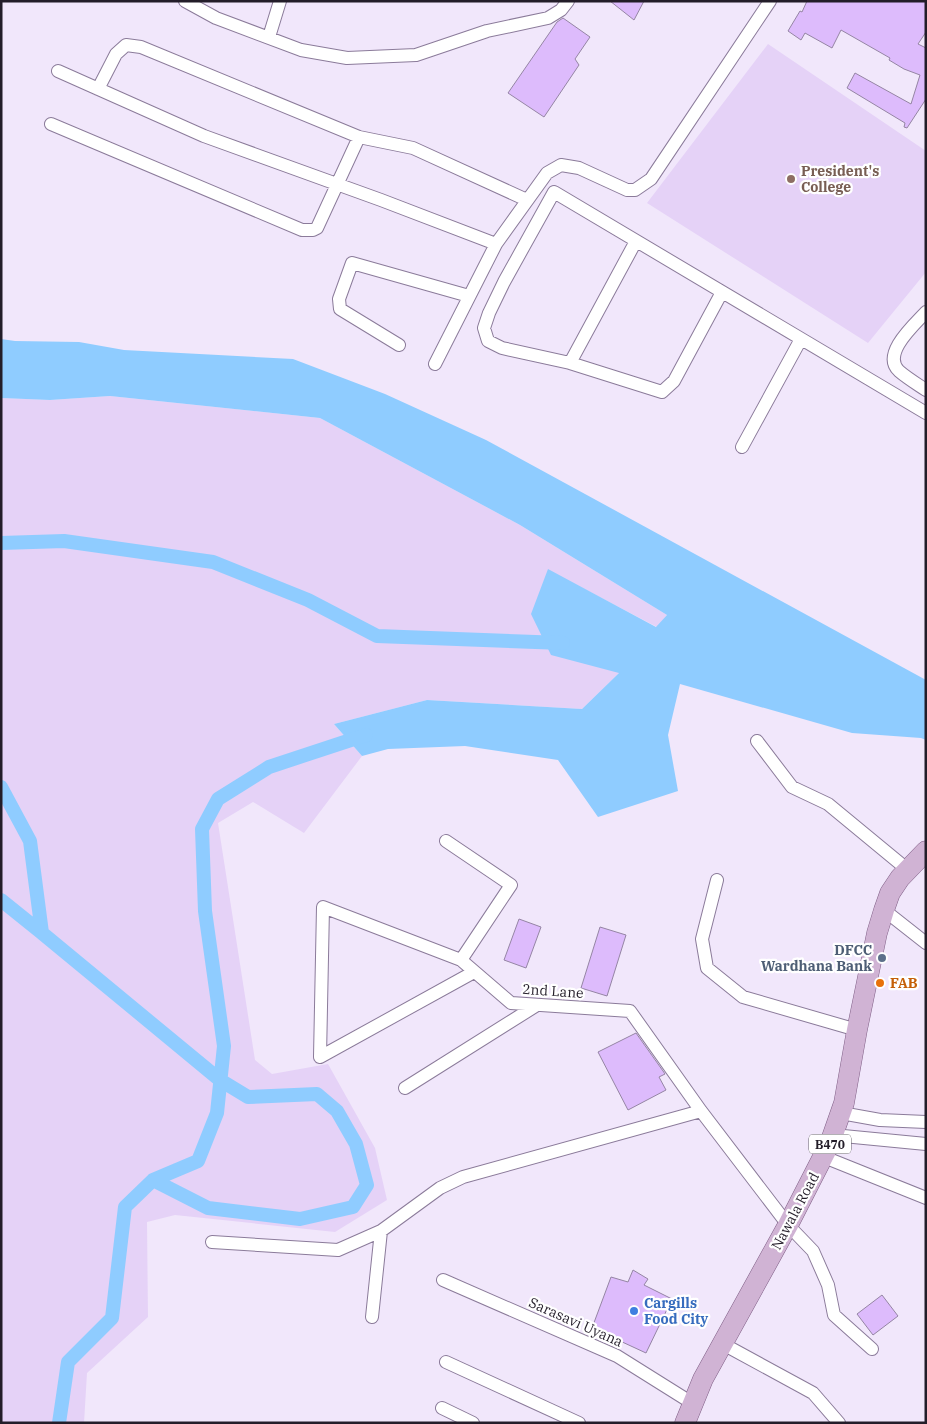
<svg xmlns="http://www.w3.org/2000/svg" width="927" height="1424" viewBox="0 0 927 1424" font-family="'IBM Plex Serif',serif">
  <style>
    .green { fill: #e5d2f7 }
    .water { fill: #8fccff }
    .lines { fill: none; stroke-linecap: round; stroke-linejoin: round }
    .canal { stroke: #8fccff; stroke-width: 14 }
    .building { fill: #ddbbfc; stroke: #9585a4 }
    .street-casing { stroke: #8b7b9a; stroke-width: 14 }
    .primary-casing { stroke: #7f5e85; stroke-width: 21 }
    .street { stroke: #fff; stroke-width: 12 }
    .primary { stroke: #d0b3d4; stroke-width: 20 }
    .education-dot { fill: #8d6e63; stroke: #fff; stroke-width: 2 }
    .service-dot { fill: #5c6f8a; stroke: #fff; stroke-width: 2 }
    .food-dot { fill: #e8710a; stroke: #fff; stroke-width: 2 }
    .shop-dot { fill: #3f7fe0; stroke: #fff; stroke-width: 2 }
    .labels { text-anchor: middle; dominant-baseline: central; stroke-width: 4.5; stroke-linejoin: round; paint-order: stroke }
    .shield { fill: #fff; stroke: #656169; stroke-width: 1 }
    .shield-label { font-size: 12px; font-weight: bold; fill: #231d29 }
    .education-label { font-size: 14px; font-weight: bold; fill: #785e54; stroke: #fff; text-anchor: start }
    .service-label { font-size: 14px; font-weight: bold; fill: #4e5e75; stroke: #fff; text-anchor: end }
    .food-label { font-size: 14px; font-weight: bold; fill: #c56008; stroke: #fff; text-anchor: start }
    .street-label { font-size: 14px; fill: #231d29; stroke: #fff }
    .shop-label { font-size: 14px; font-weight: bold; fill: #366cbe; stroke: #fff; text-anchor: start }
  </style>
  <rect width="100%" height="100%" fill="#f1e7fb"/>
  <path class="green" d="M 768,44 L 926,151 L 926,272 L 868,343 L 647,203 Z
    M 110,396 L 320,418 L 520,525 L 667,615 L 657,627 L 548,570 L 619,673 L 582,709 L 427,700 L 334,724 L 362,756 L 304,833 L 253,802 L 218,823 L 255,1060 L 272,1074 L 328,1064 L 375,1148 L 387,1200 L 335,1232 L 175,1215 L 147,1222 L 148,1317 L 87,1373 L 84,1423 L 1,1423 L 1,398 L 50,400 Z"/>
  <path class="water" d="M 1,339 L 15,341 L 79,342 L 124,350 L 293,359 L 385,394 L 486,440 L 926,680 L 926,740 L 921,738 L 852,733 L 680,684 L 668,735 L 678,791 L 598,817 L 558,760 L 465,746 L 388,749 L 362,756 L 334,724 L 427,700 L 582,709 L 619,673 L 551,655 L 531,614 L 548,569 L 656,627 L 667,615 L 520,525 L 320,418 L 110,396 L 50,400 L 1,398 Z"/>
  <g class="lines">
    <path class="canal" d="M 1,543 L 64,541 L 213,562 L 308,600 L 377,636 L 563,643
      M 1,787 L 30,841 L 42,933 L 220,1080 L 248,1097 L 317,1094 L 337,1111 L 356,1144 L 367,1185 L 353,1207 L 300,1219 L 208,1208 L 153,1180
      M 1,900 L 42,933
      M 59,1423 L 68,1362 L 112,1318 L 125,1207 L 153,1180 L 198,1161 L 217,1113 L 224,1046 L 205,911 L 202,829 L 218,799 L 269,767 L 366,735"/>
  </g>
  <path class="building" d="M 610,1 L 644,1 L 634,20 Z
    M 807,1 L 926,1 L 926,32 L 918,44 L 926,48 L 926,99 L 907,128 L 904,127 L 905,123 L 847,88 L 855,73 L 911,104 L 920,75 L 904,69 L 889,60 L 890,58 L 841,30 L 832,48 L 805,33 L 801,40 L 788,31 L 800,11 L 802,12 Z
    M 563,18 L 590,37 L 575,59 L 579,65 L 544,117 L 508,93 L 557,22 Z
    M 519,919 L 541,927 L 526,968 L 504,960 Z
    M 600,927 L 626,935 L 607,996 L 581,988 Z
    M 636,1033 L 663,1071 L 665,1074 L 659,1077 L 666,1090 L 628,1110 L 598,1052 Z
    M 633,1270 L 648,1279 L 644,1285 L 672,1299 L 646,1353 L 592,1328 L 611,1277 L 628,1282 Z
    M 882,1295 L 898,1316 L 873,1335 L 857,1314 Z"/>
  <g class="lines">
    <g class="street-casing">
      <path id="street" d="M 185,1 L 216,18 L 301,50 L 347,58 L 416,55 L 487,31 L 548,18 L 561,10 L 568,1
        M 269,37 L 280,1
        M 58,71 L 204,136 L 381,200 L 496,244
        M 98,89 L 116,54 L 126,45 L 141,47 L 359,137 L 413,148 L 527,200
        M 51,124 L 302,230 L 313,230 L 317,228 L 359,137
        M 636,241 L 570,363 L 662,392 L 674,381 L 722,292
        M 926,312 C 914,325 881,354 899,371 C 907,378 917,384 926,390
        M 399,345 L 340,309 L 339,299 L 352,263 L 469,296
        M 570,363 L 502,348 L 488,341 L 484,328 L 489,313 L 504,282 L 554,192 L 926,413
        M 435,364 L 496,244 L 547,173 L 561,165 L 579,168 L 627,190 L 635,190 L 651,179 L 770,1
        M 742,447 L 801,339
        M 757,741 L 792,787 L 828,804 L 908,870
        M 446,841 L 511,885 L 461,960
        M 717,880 L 702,939 L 707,968 L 743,997 L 857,1030
        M 884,910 L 926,943
        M 320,1057 L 323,907 L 461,960 L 511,1003 L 630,1011 L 701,1111 L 788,1225 L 813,1251 L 828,1285 L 834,1315 L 872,1349
        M 320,1057 L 474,972
        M 405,1088 L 537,1005
        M 841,1113 L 880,1120 L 926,1122
        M 833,1135 L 926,1144
        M 824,1157 L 926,1198
        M 212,1242 L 338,1250 L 381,1231 L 440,1188 L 463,1177 L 701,1111
        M 443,1280 L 617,1356 L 692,1403
        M 372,1317 L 381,1231
        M 723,1344 L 813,1393 L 839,1423
        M 446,1362 L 579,1423
        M 442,1408 L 473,1423"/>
    </g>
    <g class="primary-casing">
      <path id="primary" d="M 685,1423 L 703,1379 L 788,1225 L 830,1143 L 844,1103 L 857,1030 L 877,933 L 884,910 L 890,893 L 900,878 L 926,851"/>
    </g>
    <use href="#street" class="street"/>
    <use href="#primary" class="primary"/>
  </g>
  <circle class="education-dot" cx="791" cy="179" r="5"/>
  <circle class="service-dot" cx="882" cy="958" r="5"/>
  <circle class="food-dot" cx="880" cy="983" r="5"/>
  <circle class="shop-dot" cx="634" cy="1311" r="5"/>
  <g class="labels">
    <rect class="shield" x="809" y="1134.5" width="42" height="19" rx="4"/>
    <g class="shield-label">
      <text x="830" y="1144">B470</text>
    </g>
    <g class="education-label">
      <text x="801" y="171">President's<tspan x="801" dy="16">College</tspan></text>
    </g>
    <g class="service-label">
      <text x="872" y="950">DFCC<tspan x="872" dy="16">Wardhana Bank</tspan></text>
    </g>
    <g class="food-label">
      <text x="890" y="983">FAB</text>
    </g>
    <g class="street-label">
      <text transform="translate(553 991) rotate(4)">2nd Lane</text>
      <text transform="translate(795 1211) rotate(-62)">Nawala Road</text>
      <text transform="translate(576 1322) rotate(24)">Sarasavi Uyana</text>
    </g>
    <g class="shop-label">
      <text x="644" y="1303">Cargills<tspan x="644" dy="16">Food City</tspan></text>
    </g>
  </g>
  <rect width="927" height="1424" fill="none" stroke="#231d29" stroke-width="5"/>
</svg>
